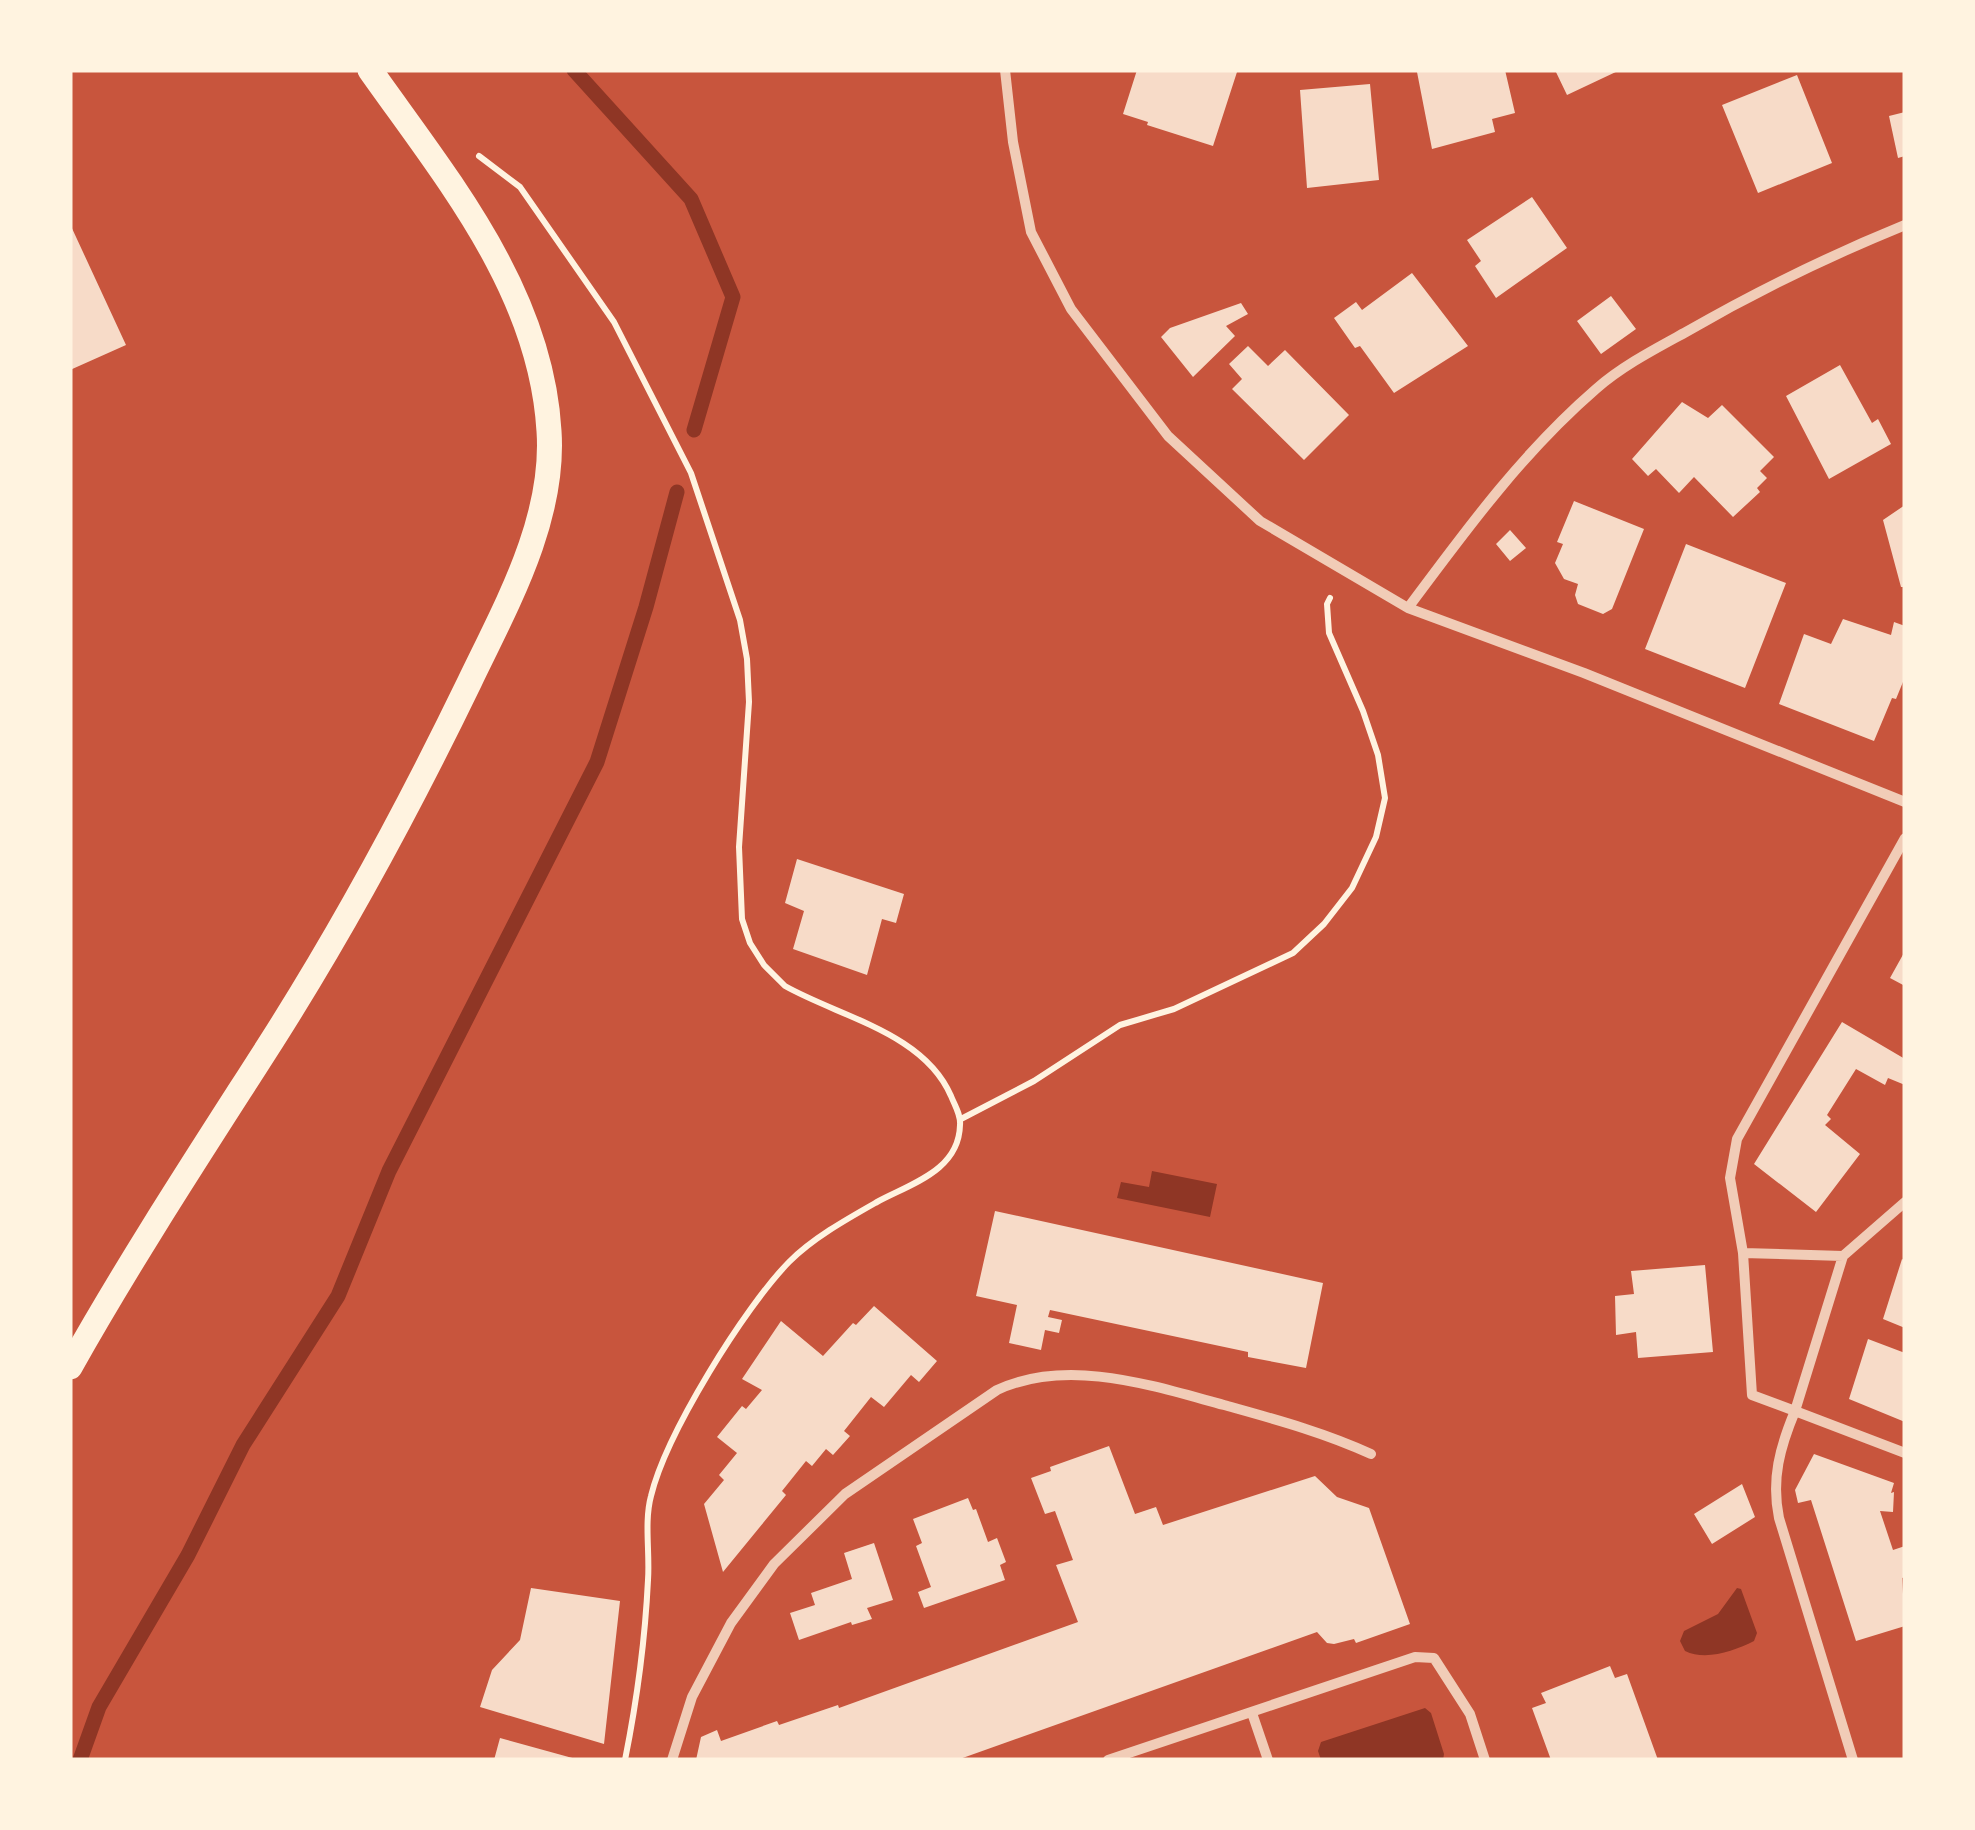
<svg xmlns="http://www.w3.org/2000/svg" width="1975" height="1830" viewBox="0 0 1975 1830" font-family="'Work Sans',sans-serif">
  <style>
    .water { fill: #8f3625 }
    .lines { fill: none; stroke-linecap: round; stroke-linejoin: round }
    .stream { stroke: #8f3625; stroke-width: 15 }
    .building { fill: #f7dbc8 }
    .path { stroke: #fff3e0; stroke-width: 6 }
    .minor { stroke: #f1ccb7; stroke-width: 10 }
    .primary { stroke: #fff3e0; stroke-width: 25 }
  </style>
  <rect width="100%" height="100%" fill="#c8553d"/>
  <path class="water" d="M 1152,1171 L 1217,1184 L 1210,1217 L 1117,1198 L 1121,1182 L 1149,1187 Z
    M 1737,1588 L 1741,1589 L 1757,1633 L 1754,1641 C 1734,1651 1706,1661 1685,1651 L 1680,1641 L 1684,1631 L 1718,1614 Z
    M 1425,1708 L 1431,1713 L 1444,1754 L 1443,1760 L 1321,1760 L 1318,1751 L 1321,1742 Z"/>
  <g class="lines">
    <path class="stream" d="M 574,70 L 691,199 L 733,297 L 694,430
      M 80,1760 L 99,1707 L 188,1555 L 243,1445 L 338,1296 L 389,1171 L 597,762 L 646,607 L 677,492"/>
  </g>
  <path class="building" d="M 1137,70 L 1237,72 L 1213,146 L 1147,125 L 1148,122 L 1123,114 Z
    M 1425,70 L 1505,70 L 1515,113 L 1492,119 L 1495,132 L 1432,149 L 1417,72 Z
    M 1555,70 L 1620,70 L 1567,95 Z
    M 1797,75 L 1832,163 L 1758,193 L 1722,105 Z
    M 1370,84 L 1379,180 L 1307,188 L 1300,90 Z
    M 1905,112 L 1905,156 L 1898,158 L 1889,116 Z
    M 1532,197 L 1567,248 L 1496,298 L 1475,266 L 1481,261 L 1467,240 Z
    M 70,224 L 126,345 L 70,370 Z
    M 1412,273 L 1468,346 L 1394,393 L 1360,346 L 1355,348 L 1334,318 L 1356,302 L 1362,310 Z
    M 1611,296 L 1636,329 L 1601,354 L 1577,321 Z
    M 1241,303 L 1248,314 L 1226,326 L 1235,336 L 1193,377 L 1161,337 L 1170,328 Z
    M 1248,346 L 1268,366 L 1285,350 L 1349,415 L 1304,460 L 1232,389 L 1242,379 L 1229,364 Z
    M 1840,365 L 1872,423 L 1878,419 L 1891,444 L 1829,479 L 1786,396 Z
    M 1682,402 L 1708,418 L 1722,405 L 1774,457 L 1760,471 L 1767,478 L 1757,488 L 1760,492 L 1733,517 L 1694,477 L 1679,493 L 1656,469 L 1648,476 L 1632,459 Z
    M 1574,501 L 1644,529 L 1612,609 L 1603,614 L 1578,604 L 1575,595 L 1578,584 L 1564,579 L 1555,563 L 1563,544 L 1557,542 Z
    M 1905,505 L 1905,587 L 1901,587 L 1883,520 Z
    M 1510,530 L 1526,548 L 1510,561 L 1496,544 Z
    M 1686,544 L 1786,583 L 1745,688 L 1645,649 Z
    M 1843,619 L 1891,635 L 1894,622 L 1905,626 L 1905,677 L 1896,699 L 1892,698 L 1874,741 L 1779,704 L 1804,634 L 1831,644 Z
    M 797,859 L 904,894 L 896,923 L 882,919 L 867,975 L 793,949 L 804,911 L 785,903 Z
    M 1905,951 L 1905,986 L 1890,978 Z
    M 1842,1022 L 1905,1059 L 1905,1085 L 1888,1078 L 1885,1085 L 1856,1069 L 1827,1115 L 1831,1119 L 1825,1125 L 1860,1154 L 1816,1212 L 1754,1164 Z
    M 995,1211 L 1323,1283 L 1306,1368 L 1248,1357 L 1248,1352 L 1050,1310 L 1048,1317 L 1062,1320 L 1059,1333 L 1045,1330 L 1041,1350 L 1009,1343 L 1017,1305 L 976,1296 Z
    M 1902,1259 L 1905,1261 L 1905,1328 L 1883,1319 Z
    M 1705,1265 L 1713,1352 L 1638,1358 L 1636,1332 L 1616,1335 L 1615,1296 L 1634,1294 L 1631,1271 Z
    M 874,1306 L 937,1361 L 919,1382 L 911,1375 L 884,1407 L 871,1397 L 844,1431 L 850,1436 L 833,1455 L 826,1449 L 812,1466 L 806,1461 L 782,1491 L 786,1495 L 723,1572 L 704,1504 L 724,1480 L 719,1475 L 737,1453 L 717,1437 L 742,1406 L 746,1409 L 762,1390 L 742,1379 L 781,1321 L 823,1356 L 853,1323 L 856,1325 Z
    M 1868,1339 L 1905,1353 L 1905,1422 L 1849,1399 Z
    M 1109,1446 L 1135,1514 L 1156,1507 L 1163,1525 L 1315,1476 L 1337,1497 L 1369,1508 L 1410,1624 L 1356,1643 L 1354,1639 L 1334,1644 L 1327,1643 L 1317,1632 L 957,1760 L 696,1760 L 701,1737 L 717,1730 L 721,1741 L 777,1721 L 779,1725 L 838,1705 L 839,1708 L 1078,1622 L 1056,1565 L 1073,1560 L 1055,1511 L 1045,1514 L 1031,1478 L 1051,1471 L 1050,1467 Z
    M 1814,1454 L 1894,1483 L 1891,1493 L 1894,1492 L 1893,1512 L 1880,1511 L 1893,1550 L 1905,1546 L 1905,1577 L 1902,1578 L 1905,1626 L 1856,1641 L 1811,1500 L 1798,1503 L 1795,1490 Z
    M 1742,1484 L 1755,1517 L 1712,1544 L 1694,1514 Z
    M 968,1498 L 973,1510 L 976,1509 L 988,1542 L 997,1538 L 1006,1562 L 1000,1565 L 1005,1580 L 924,1608 L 918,1592 L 931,1587 L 916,1546 L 922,1543 L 913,1519 Z
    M 874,1543 L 893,1600 L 867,1608 L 872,1619 L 852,1625 L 851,1622 L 799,1640 L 790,1613 L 815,1605 L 811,1593 L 852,1579 L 844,1553 Z
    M 531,1588 L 620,1601 L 604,1744 L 480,1707 L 492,1670 L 520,1640 Z
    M 1610,1666 L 1615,1678 L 1627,1674 L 1658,1760 L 1551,1760 L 1532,1708 L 1546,1703 L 1541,1693 Z
    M 500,1738 L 576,1759 L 576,1760 L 494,1760 Z"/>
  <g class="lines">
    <path class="path" d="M 479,156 L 520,187 L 614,322 L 691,473 L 740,620 L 747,659 L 749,702 L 739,847 L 742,919 L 750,943 L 764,965 L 785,986 C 840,1017 924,1033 951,1096 C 955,1106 961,1115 960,1125 C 959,1171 910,1184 877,1202 C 847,1219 813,1238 789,1262 C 744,1308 666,1434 651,1496 C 644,1522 650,1553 648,1580 C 645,1641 637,1700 625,1760
      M 961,1119 L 1034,1081 L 1120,1025 L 1174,1009 L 1293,953 L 1324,924 L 1352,888 L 1376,837 L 1385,798 L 1378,755 L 1363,711 L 1329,633 L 1327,604 L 1330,598"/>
    <path class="minor" d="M 1005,70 L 1013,142 L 1031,232 L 1071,309 L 1168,436 L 1260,521 L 1408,608 L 1584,673 L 1905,802
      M 1408,608 C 1466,530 1522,453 1596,389 C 1622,366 1655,349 1686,332 C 1757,291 1829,256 1905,225
      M 1743,1253 L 1730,1178 L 1737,1139 L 1905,838
      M 1743,1253 L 1843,1256 L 1795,1411 L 1752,1395 Z
      M 1843,1256 L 1905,1202
      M 1252,1713 L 1268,1760
      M 672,1760 L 692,1697 L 731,1623 L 774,1564 L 845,1494 L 997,1390 C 1068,1357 1153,1386 1224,1405 C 1274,1419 1323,1432 1371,1454
      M 1108,1760 L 1415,1657 L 1434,1658 L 1470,1714 L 1485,1760
      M 1853,1760 L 1779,1518 C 1771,1479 1780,1447 1795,1411 L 1905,1453"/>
    <path class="primary" d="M 70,1367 C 133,1255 204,1147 273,1039 C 346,924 411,803 470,681 C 507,604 555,519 549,431 C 541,291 447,179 370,70"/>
  </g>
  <rect width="1975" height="1830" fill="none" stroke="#fff3e0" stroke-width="145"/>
</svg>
